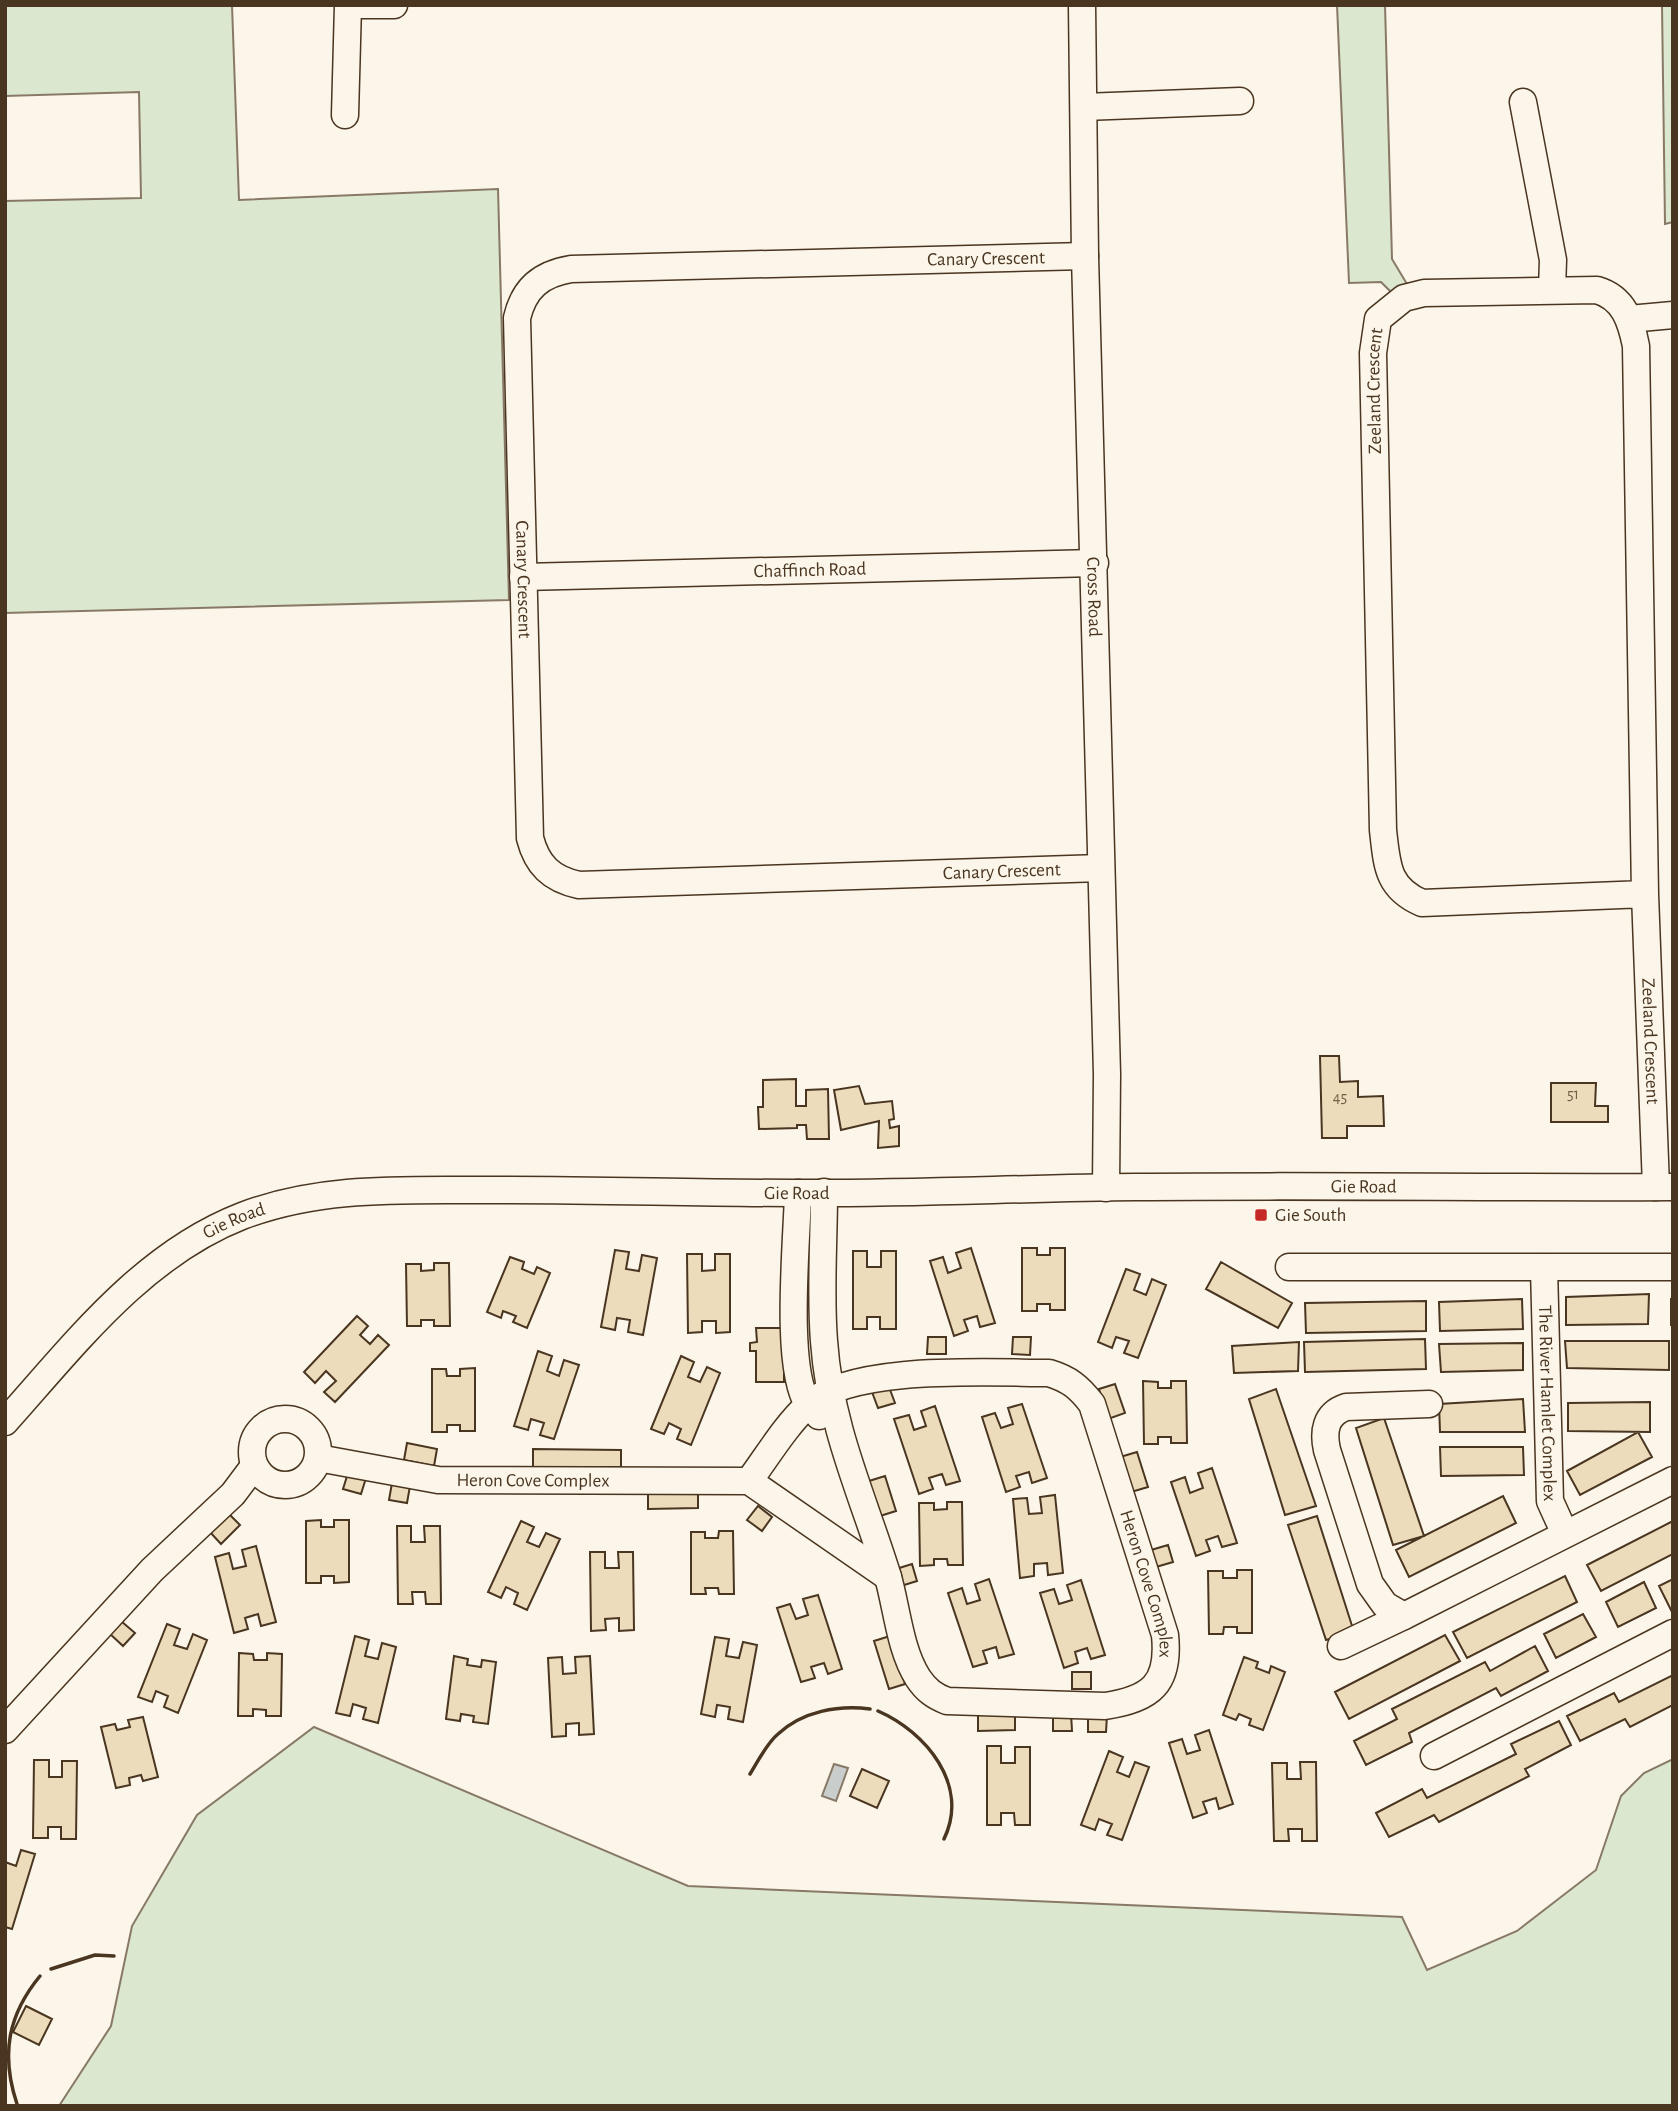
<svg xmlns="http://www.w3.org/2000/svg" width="1678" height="2111" viewBox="0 0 1678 2111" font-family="'Alegreya Sans',sans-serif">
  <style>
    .green { fill: #dce7d0; stroke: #887966; stroke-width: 2 }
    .water { fill: #c9cecd; stroke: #887966; stroke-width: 2 }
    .building { fill: #ecdcbc; stroke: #4a3520; stroke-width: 2 }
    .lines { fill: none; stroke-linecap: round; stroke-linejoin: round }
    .minor-casing { stroke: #4a3520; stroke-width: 29 }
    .minor { stroke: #fbf6e9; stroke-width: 26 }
    .wall { stroke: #4a3520; stroke-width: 3.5 }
    .poi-dot { fill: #c62828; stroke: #fbf6e9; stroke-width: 2.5 }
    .labels { text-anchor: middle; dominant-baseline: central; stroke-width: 5; stroke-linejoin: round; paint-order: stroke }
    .number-label { font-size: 16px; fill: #725f47 }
    .street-label { font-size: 19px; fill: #4a3520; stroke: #fbf6e9 }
    .poi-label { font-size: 19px; fill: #4a3520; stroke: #fbf6e9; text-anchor: start }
  </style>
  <rect width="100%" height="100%" fill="#fbf6e9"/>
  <path class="green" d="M 5,5 L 232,5 L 239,200 L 498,189 L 509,600 L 5,613 L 5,201 L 141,198 L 139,92 L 5,96 Z
    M 1337,5 L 1385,5 L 1392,259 L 1407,284 L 1391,292 L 1381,282 L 1349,283 Z
    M 1662,5 L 1673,5 L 1673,222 L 1665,224 Z
    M 314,1727 L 688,1886 L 1402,1917 L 1427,1970 L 1517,1931 L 1596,1870 L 1621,1796 L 1644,1773 L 1673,1759 L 1673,2106 L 59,2106 L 111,2026 L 132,1926 L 197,1815 Z"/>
  <path class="water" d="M 834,1764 L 848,1768 L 836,1801 L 822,1796 Z"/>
  <path class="building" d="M 1320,1056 L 1339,1056 L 1340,1082 L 1358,1081 L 1358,1097 L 1383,1096 L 1384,1126 L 1347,1126 L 1347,1138 L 1322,1138 Z
    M 796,1079 L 796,1106 L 806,1106 L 806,1090 L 828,1089 L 829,1139 L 807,1139 L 806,1125 L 797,1125 L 797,1128 L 759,1129 L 758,1107 L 763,1107 L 763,1080 Z
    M 1551,1083 L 1596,1083 L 1595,1106 L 1608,1106 L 1608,1122 L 1551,1122 Z
    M 859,1086 L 865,1104 L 892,1101 L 894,1119 L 889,1120 L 890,1128 L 899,1126 L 899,1146 L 878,1148 L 879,1121 L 841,1130 L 834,1090 Z
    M 971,1248 L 995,1323 L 980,1327 L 977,1316 L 964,1320 L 968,1331 L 954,1336 L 930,1261 L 943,1257 L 948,1273 L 961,1268 L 956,1253 Z
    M 1022,1248 L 1037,1248 L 1037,1255 L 1050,1255 L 1050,1248 L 1065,1248 L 1065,1310 L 1050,1310 L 1050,1304 L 1037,1304 L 1037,1311 L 1022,1311 Z
    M 615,1250 L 629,1252 L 626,1269 L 639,1271 L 642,1255 L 657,1258 L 643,1335 L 628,1332 L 630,1320 L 617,1318 L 615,1330 L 601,1327 Z
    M 853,1251 L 867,1251 L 867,1267 L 881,1267 L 881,1251 L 896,1251 L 896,1329 L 880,1329 L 880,1317 L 867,1317 L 867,1329 L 853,1329 Z
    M 687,1254 L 702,1254 L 702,1271 L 715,1270 L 715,1254 L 730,1254 L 730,1332 L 716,1333 L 716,1321 L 702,1321 L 702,1332 L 688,1333 Z
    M 510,1257 L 524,1262 L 522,1269 L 534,1274 L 537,1267 L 550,1273 L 527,1328 L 513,1322 L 516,1316 L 503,1311 L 501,1318 L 487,1312 Z
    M 1221,1262 L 1292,1303 L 1278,1328 L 1206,1289 Z
    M 434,1263 L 449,1263 L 450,1326 L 434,1326 L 434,1320 L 421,1320 L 421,1326 L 407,1326 L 406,1264 L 421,1264 L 421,1271 L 434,1270 Z
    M 1126,1269 L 1140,1274 L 1134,1290 L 1146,1295 L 1152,1279 L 1166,1285 L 1138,1358 L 1124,1353 L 1129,1341 L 1116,1337 L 1112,1348 L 1098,1342 Z
    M 1649,1294 L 1648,1324 L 1566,1325 L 1566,1297 Z
    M 1522,1299 L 1523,1329 L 1440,1331 L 1439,1302 Z
    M 1671,1299 L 1673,1299 L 1673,1325 L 1671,1325 Z
    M 1426,1301 L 1426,1331 L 1306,1333 L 1305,1303 Z
    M 357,1316 L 368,1326 L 360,1335 L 370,1344 L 378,1335 L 389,1345 L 335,1402 L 324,1392 L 336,1381 L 326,1371 L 315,1383 L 304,1372 Z
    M 756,1328 L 784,1328 L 784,1382 L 756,1382 L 756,1351 L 750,1351 L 750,1343 L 757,1342 Z
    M 928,1337 L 946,1337 L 946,1354 L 927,1354 Z
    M 1013,1337 L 1031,1337 L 1030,1355 L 1012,1354 Z
    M 1425,1339 L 1426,1369 L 1305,1372 L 1304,1342 Z
    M 1565,1341 L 1669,1341 L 1669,1370 L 1567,1368 Z
    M 1299,1342 L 1298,1371 L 1234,1373 L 1232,1346 Z
    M 1523,1343 L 1523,1370 L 1441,1372 L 1439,1344 Z
    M 538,1351 L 552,1356 L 547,1371 L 559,1376 L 564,1360 L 579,1365 L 554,1439 L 540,1435 L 544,1423 L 531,1419 L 528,1430 L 514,1426 Z
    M 681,1356 L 694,1362 L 688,1377 L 700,1382 L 707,1367 L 720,1373 L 691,1445 L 677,1439 L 681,1429 L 669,1423 L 664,1434 L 651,1429 Z
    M 475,1368 L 475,1431 L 460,1431 L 460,1425 L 447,1425 L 447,1432 L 432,1432 L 432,1369 L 446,1369 L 447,1376 L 460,1376 L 460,1369 Z
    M 1143,1381 L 1158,1382 L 1158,1388 L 1171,1388 L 1171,1381 L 1186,1381 L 1187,1443 L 1171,1443 L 1171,1437 L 1158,1437 L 1158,1444 L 1144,1444 Z
    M 1115,1384 L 1125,1413 L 1108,1419 L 1099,1389 Z
    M 889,1387 L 895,1403 L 878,1408 L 872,1392 Z
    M 1276,1389 L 1316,1506 L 1285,1515 L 1249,1399 Z
    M 1523,1399 L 1525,1432 L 1440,1432 L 1439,1404 Z
    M 1650,1402 L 1650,1432 L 1568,1431 L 1568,1403 Z
    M 1022,1404 L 1047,1478 L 1032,1483 L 1029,1472 L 1016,1476 L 1020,1487 L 1006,1492 L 982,1417 L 995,1413 L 1001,1428 L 1013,1424 L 1008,1408 Z
    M 935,1406 L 960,1481 L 946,1485 L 942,1474 L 929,1478 L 933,1489 L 919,1494 L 894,1419 L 909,1415 L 914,1430 L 926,1426 L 921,1411 Z
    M 1384,1418 L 1424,1536 L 1393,1545 L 1356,1428 Z
    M 1638,1432 L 1652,1457 L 1580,1495 L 1567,1471 Z
    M 407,1443 L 437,1449 L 434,1466 L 404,1460 Z
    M 1440,1447 L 1523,1447 L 1524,1475 L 1441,1476 Z
    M 533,1449 L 621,1450 L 621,1467 L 533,1467 Z
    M 1137,1452 L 1148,1487 L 1131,1492 L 1120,1457 Z
    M 1212,1468 L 1237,1543 L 1222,1547 L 1218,1536 L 1206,1540 L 1210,1551 L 1196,1556 L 1171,1482 L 1185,1477 L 1190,1493 L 1203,1488 L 1198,1473 Z
    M 348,1473 L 366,1478 L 361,1494 L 343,1489 Z
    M 885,1476 L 896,1511 L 880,1516 L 869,1481 Z
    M 392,1483 L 410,1486 L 407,1503 L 389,1500 Z
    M 698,1491 L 698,1508 L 648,1509 L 648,1492 Z
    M 1055,1495 L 1063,1573 L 1048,1575 L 1047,1563 L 1034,1564 L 1034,1576 L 1020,1578 L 1013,1499 L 1027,1498 L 1029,1514 L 1042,1513 L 1040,1497 Z
    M 1503,1496 L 1516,1523 L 1409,1577 L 1396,1550 Z
    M 947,1502 L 962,1502 L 963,1565 L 948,1565 L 947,1559 L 934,1559 L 934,1565 L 920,1566 L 919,1503 L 934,1503 L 934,1510 L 947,1509 Z
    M 758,1506 L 772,1517 L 762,1531 L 747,1520 Z
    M 228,1513 L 240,1525 L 221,1544 L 209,1531 Z
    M 1317,1516 L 1354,1632 L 1326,1640 L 1288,1525 Z
    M 321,1520 L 321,1527 L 334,1527 L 334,1520 L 349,1520 L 349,1582 L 334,1583 L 334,1576 L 321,1576 L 321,1583 L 306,1583 L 306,1521 Z
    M 521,1521 L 534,1527 L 527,1542 L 539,1547 L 546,1533 L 560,1539 L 527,1610 L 514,1604 L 518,1593 L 506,1587 L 501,1598 L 488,1592 Z
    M 1673,1521 L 1673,1554 L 1601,1591 L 1587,1565 Z
    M 397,1526 L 411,1526 L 411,1542 L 425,1542 L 424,1526 L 440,1526 L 441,1604 L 426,1604 L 425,1592 L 412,1592 L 413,1604 L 398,1604 Z
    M 719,1531 L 733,1531 L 734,1594 L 719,1594 L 718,1588 L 705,1588 L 706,1594 L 691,1594 L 691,1532 L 705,1532 L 705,1538 L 718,1538 Z
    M 1168,1545 L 1173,1562 L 1156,1567 L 1151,1550 Z
    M 256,1546 L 276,1622 L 261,1626 L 258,1614 L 245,1618 L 248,1629 L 234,1633 L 215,1557 L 229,1553 L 233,1569 L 246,1566 L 242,1550 Z
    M 590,1552 L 605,1552 L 605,1568 L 619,1568 L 618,1552 L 633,1552 L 634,1630 L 619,1631 L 619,1618 L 605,1619 L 606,1630 L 591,1631 Z
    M 912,1564 L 917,1581 L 901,1586 L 896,1569 Z
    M 1237,1570 L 1252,1570 L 1252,1633 L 1237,1633 L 1237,1627 L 1224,1627 L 1223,1634 L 1209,1634 L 1208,1571 L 1223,1571 L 1223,1578 L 1237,1578 Z
    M 1565,1576 L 1577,1602 L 1467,1658 L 1453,1632 Z
    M 989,1579 L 1014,1654 L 999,1658 L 996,1647 L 983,1651 L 987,1663 L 973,1667 L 948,1593 L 962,1588 L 967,1604 L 980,1600 L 975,1584 Z
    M 1673,1579 L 1673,1611 L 1672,1612 L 1659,1586 Z
    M 1081,1580 L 1105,1655 L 1091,1659 L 1087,1648 L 1075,1652 L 1078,1663 L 1064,1668 L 1040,1593 L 1054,1589 L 1059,1604 L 1072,1600 L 1067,1585 Z
    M 1644,1582 L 1656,1608 L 1618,1627 L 1606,1602 Z
    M 818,1595 L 842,1669 L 828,1674 L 824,1663 L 811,1667 L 815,1678 L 801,1682 L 777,1608 L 790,1604 L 796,1619 L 808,1615 L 803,1599 Z
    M 1583,1614 L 1596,1637 L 1556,1658 L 1544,1634 Z
    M 121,1621 L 135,1633 L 123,1646 L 109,1633 Z
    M 167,1624 L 180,1629 L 174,1645 L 187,1649 L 193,1634 L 207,1640 L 178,1713 L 164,1707 L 168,1696 L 156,1691 L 152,1702 L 138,1697 Z
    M 1445,1635 L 1460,1661 L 1349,1719 L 1335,1692 Z
    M 355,1636 L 369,1640 L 365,1656 L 378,1659 L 382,1643 L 396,1647 L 378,1723 L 363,1719 L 366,1708 L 353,1704 L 350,1716 L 336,1713 Z
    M 890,1636 L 905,1684 L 889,1689 L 874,1641 Z
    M 715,1637 L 729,1639 L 726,1656 L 739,1658 L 743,1642 L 757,1645 L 743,1722 L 728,1719 L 730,1707 L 717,1705 L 715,1717 L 701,1714 Z
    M 1535,1646 L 1548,1671 L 1501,1696 L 1496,1688 L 1409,1733 L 1412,1742 L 1366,1765 L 1354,1741 L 1397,1719 L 1392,1709 L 1485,1662 L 1490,1671 Z
    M 239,1653 L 253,1654 L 254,1660 L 267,1660 L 267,1653 L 282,1654 L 281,1716 L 266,1716 L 266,1710 L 253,1709 L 253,1716 L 238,1716 Z
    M 454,1656 L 468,1659 L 467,1665 L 481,1667 L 482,1660 L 496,1662 L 488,1724 L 473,1722 L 474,1716 L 461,1714 L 460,1721 L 446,1719 Z
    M 590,1656 L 594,1734 L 579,1735 L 579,1723 L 566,1724 L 566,1736 L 552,1737 L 548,1658 L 562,1657 L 563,1674 L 576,1673 L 575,1657 Z
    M 1244,1657 L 1258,1662 L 1256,1668 L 1269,1673 L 1271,1666 L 1285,1672 L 1263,1730 L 1249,1725 L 1251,1719 L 1239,1714 L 1236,1720 L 1223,1715 Z
    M 1072,1672 L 1091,1672 L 1091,1689 L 1072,1689 Z
    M 1673,1675 L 1673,1705 L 1630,1727 L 1625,1719 L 1580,1741 L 1567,1716 L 1614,1693 L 1619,1702 Z
    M 1015,1713 L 1015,1730 L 978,1731 L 978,1714 Z
    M 1053,1713 L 1071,1713 L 1072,1731 L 1053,1731 Z
    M 1088,1715 L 1107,1715 L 1106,1732 L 1088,1732 Z
    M 143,1717 L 158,1777 L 143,1781 L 141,1775 L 129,1778 L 130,1785 L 116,1788 L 101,1727 L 115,1724 L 117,1730 L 130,1727 L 128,1720 Z
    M 1559,1721 L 1571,1745 L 1525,1769 L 1529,1776 L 1439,1822 L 1434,1815 L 1389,1837 L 1376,1813 L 1422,1789 L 1427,1798 L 1516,1754 L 1511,1744 Z
    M 1209,1730 L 1233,1804 L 1219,1809 L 1216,1798 L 1203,1802 L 1207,1813 L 1193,1818 L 1169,1743 L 1182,1739 L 1187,1754 L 1200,1750 L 1195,1735 Z
    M 987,1746 L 1001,1746 L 1001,1763 L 1015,1763 L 1015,1747 L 1030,1747 L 1030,1825 L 1015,1825 L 1014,1813 L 1001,1813 L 1001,1825 L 987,1825 Z
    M 1109,1751 L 1123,1757 L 1117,1772 L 1129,1777 L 1135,1762 L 1149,1767 L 1122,1840 L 1107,1835 L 1112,1824 L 1099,1819 L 1095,1830 L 1081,1825 Z
    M 34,1760 L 49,1760 L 49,1777 L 62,1777 L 62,1761 L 77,1761 L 76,1839 L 61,1839 L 61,1827 L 48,1827 L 48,1838 L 33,1838 Z
    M 1300,1762 L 1316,1762 L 1317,1841 L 1302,1841 L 1302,1829 L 1288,1829 L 1289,1841 L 1274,1841 L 1272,1763 L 1287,1763 L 1287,1779 L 1301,1779 Z
    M 862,1769 L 889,1781 L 877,1808 L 850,1796 Z
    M 21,1850 L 35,1854 L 12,1929 L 5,1927 L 5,1862 L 16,1866 Z
    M 26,2006 L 52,2019 L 39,2045 L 13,2032 Z"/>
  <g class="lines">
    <g class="minor-casing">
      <g id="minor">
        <path d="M 353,5 L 394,5"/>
        <path id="s1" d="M 1082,5 L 1085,256 L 1107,1074 L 1106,1188"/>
        <path d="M 1523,102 L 1553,260 L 1552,289"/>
        <path d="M 1084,107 L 1240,101"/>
        <path d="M 345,115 L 348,5"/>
        <path id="s2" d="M 1085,256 L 571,269 C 541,274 524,288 517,318 L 530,838 C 537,865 551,879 579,885 L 1101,868"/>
        <path d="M 1629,319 L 1673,315"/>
        <path id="s3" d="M 523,577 L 1095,563"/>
        <path id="s4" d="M 1645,894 L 1422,903 C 1387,888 1387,865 1383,830 L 1373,353 L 1378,319 L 1404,298 L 1424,293 L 1597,290 C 1624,298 1631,321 1636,346 L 1645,894 L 1656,1187"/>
        <path d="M 798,1193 C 797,1240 784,1368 808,1404 C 810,1409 816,1412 819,1416"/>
        <path d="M 1289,1267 L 1673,1267"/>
        <path id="s5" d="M 1544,1268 L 1550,1501 L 1565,1534"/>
        <path d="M 1429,1404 L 1346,1407 C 1325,1414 1323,1432 1327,1450 L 1370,1584 L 1385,1605 L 1404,1616 L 1673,1480"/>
        <circle cx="285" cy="1452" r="33"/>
        <path id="s6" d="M 5,1422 C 75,1344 142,1255 242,1216 C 317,1187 397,1190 476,1190 C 582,1189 687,1193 793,1193 C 907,1194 1022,1188 1136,1187 C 1315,1185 1494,1188 1673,1187"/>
        <path id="s7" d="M 318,1458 L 438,1480 L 749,1481 L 888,1577"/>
        <path id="s8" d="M 749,1481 C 767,1457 785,1426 808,1405 C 851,1364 991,1373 1049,1373 C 1069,1379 1079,1387 1092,1404 L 1165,1635 C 1170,1684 1151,1699 1105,1706 L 947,1701 C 934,1696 926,1690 918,1678 C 900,1650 897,1609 888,1577 C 863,1496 830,1428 824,1341 C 820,1292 824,1242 824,1192"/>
        <path d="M 1341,1646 L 1404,1616"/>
        <path d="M 5,1730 L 152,1570 L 233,1494 L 254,1466"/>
        <path d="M 1434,1756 L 1673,1633"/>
      </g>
    </g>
    <use href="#minor" class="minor"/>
    <path class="wall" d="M 878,1711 C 926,1732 970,1785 944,1839
      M 750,1774 C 758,1761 767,1743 778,1734 C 803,1711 838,1705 870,1709
      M 51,1969 L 95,1955 L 114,1956
      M 17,2104 C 1,2056 7,2016 40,1976"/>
  </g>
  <rect class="poi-dot" x="1254" y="1208" width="14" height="14" rx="3.5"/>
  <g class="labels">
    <g class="number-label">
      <text x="1573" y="1094">51</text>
      <text x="1340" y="1097">45</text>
    </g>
    <g class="street-label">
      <text transform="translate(986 259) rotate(-1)">Canary Crescent</text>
      <text stroke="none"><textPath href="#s4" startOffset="751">Zeeland Crescent</textPath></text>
      <text stroke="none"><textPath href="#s3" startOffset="287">Chaffinch Road</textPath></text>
      <text stroke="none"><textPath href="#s2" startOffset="854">Canary Crescent</textPath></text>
      <text stroke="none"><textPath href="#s1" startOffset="592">Cross Road</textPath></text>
      <text stroke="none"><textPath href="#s2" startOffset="1608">Canary Crescent</textPath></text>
      <text stroke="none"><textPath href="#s4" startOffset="1818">Zeeland Crescent</textPath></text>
      <text stroke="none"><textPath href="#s6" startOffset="1442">Gie Road</textPath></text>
      <text stroke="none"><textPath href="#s6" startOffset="875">Gie Road</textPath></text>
      <text stroke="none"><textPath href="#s6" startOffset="308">Gie Road</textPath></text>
      <text stroke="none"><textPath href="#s5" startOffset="135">The River Hamlet Complex</textPath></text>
      <text stroke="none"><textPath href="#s7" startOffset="217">Heron Cove Complex</textPath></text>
      <text stroke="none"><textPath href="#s8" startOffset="586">Heron Cove Complex</textPath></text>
    </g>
    <g class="poi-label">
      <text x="1275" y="1215">Gie South</text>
    </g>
  </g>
  <rect width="1678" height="2111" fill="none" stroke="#4a3520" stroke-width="14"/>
</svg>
